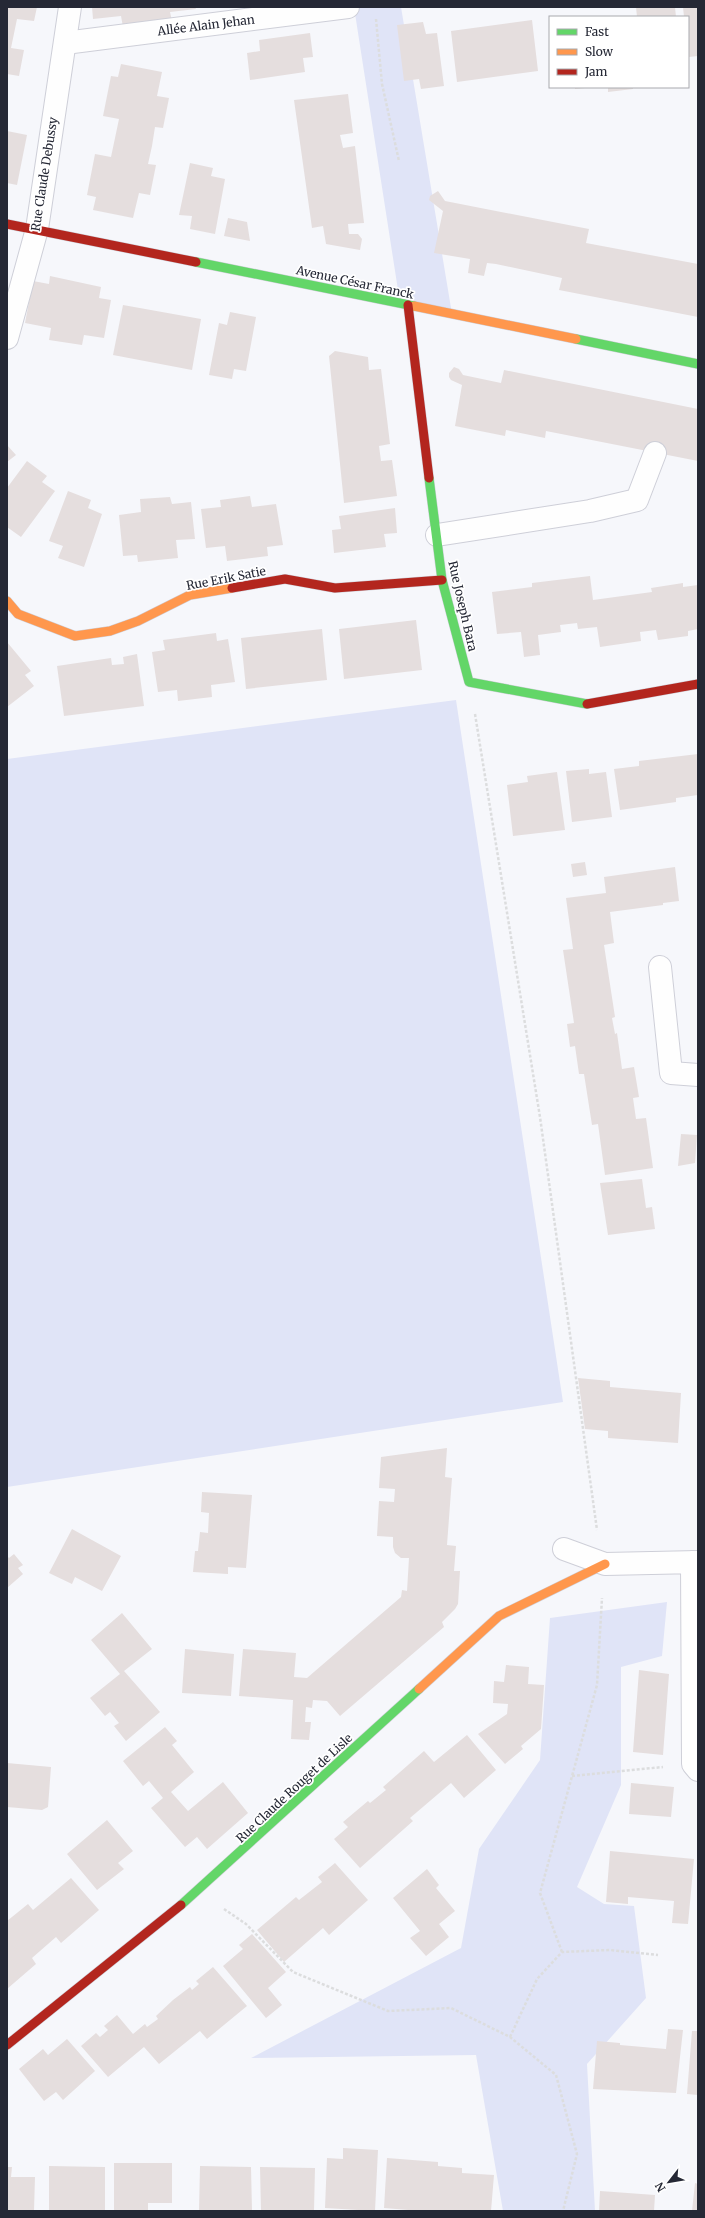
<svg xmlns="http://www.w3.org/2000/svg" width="705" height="2218" viewBox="0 0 705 2218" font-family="Merriweather,serif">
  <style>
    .green { fill: #e0e4f7 }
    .building { fill: #e5dede }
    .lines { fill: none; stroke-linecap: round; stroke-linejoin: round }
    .street-casing { stroke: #cecfd8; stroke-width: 24 }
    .fast-casing { stroke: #cecfd8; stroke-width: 10 }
    .slow-casing { stroke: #cecfd8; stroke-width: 10 }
    .jam-casing { stroke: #cecfd8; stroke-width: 10 }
    .path { stroke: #dcddde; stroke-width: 2.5; stroke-dasharray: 3 2; stroke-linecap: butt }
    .street { stroke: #fefefe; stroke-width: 22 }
    .fast { stroke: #63d668; stroke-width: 9 }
    .slow { stroke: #ff974d; stroke-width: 9 }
    .jam { stroke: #b3261e; stroke-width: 9 }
    .labels { text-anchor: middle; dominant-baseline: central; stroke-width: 3.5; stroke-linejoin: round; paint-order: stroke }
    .street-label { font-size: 12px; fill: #252835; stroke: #fff }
  </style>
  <rect width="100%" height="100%" fill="#f6f7fb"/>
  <path class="green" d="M 354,7 L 401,7 L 452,314 L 400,303 Z
    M 456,700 L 563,1402 L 7,1487 L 7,759 Z
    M 667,1602 L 662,1656 L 621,1667 L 621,1785 L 577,1887 L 604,1904 L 634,1906 L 646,1998 L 587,2064 L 595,2211 L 503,2211 L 476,2055 L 251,2058 L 461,1948 L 479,1849 L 540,1760 L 550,1618 Z"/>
  <path class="building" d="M 7,7 L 37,7 L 34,21 L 17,19 L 11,48 L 24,50 L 19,76 L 7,74 Z
    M 92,7 L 195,7 L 196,9 L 170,12 L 172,21 L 123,27 L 121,16 L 93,19 Z
    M 636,7 L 675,7 L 676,17 L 637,17 Z
    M 683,7 L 698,7 L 698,56 L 689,57 L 688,17 L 684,17 Z
    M 532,20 L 538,71 L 457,82 L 451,31 Z
    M 423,22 L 426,34 L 437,33 L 444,86 L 421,89 L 419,79 L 404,81 L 397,25 Z
    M 310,33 L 313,57 L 303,58 L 305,72 L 250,80 L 247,53 L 260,51 L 259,40 Z
    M 121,64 L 162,72 L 157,96 L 169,98 L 163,128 L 155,127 L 152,146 L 148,164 L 156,165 L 150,195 L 139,193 L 133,218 L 93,210 L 96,197 L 87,195 L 95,154 L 111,157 L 119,119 L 103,116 L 111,76 L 118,77 Z
    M 575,87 L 585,87 L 585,88 L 575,89 Z
    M 608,87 L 633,87 L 633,89 L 608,92 Z
    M 348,94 L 353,133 L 340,135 L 343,148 L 355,146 L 364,223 L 348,224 L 349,234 L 358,234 L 362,239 L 360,250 L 326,244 L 323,226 L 312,228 L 294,100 Z
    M 7,131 L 27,135 L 17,185 L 7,183 Z
    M 190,163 L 213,168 L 211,176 L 225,179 L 215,234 L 190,229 L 192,216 L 179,215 Z
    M 438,191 L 445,201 L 589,229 L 586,243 L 698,264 L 698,317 L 559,290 L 562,278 L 496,264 L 487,263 L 484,276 L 468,273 L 470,259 L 434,253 L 443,211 L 429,200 L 430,196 Z
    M 228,218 L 247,222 L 250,241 L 224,236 Z
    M 50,276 L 101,287 L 99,298 L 111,300 L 104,338 L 84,335 L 82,345 L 49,340 L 51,328 L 25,323 L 33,281 L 49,284 Z
    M 123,305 L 201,319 L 192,370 L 113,355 Z
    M 230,312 L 256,317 L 246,371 L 234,369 L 232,379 L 209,375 L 219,323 L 227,325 Z
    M 335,351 L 368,357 L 369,370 L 381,369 L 390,444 L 379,446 L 381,461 L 392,460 L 397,496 L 344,503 L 329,356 Z
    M 454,367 L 459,369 L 463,375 L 501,383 L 504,370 L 698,409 L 698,461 L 546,431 L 545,438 L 506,430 L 505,436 L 455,426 L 462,385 L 451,380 L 449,377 L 449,373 Z
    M 7,445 L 16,455 L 7,462 Z
    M 27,461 L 47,476 L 42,482 L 55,491 L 21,537 L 7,527 L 7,488 Z
    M 68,491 L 91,500 L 88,508 L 102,514 L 84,567 L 58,558 L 63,546 L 49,541 Z
    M 250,496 L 252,507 L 276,504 L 283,545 L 267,547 L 268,556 L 227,561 L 225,546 L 206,548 L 201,509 L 221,507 L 220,500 Z
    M 170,497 L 172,504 L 191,502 L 195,539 L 176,540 L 178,558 L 138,562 L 137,555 L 123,556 L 119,515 L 141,512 L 140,499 Z
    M 395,508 L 397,533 L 384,534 L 386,547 L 334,553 L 332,530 L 341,529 L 339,516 Z
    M 590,576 L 593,600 L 652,592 L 651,588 L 683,583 L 683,587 L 698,585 L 698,629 L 688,631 L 688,636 L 658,640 L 656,630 L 640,632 L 641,641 L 600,647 L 597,627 L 578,629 L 577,623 L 560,625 L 561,632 L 538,635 L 540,655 L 524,657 L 521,632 L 497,634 L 492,592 L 532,587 L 532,583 Z
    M 416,620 L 422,670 L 344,679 L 339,629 Z
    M 322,629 L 327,680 L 246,689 L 241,638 Z
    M 216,633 L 217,641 L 228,639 L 235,682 L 211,685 L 212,697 L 178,701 L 177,690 L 158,692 L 152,652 L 165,650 L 163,640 Z
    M 7,642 L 31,671 L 25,675 L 34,686 L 7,707 Z
    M 137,654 L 144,706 L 64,716 L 57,666 L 111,658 L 112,665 L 124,664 L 123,657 Z
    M 698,754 L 698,795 L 676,798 L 676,802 L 620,810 L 614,769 L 639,766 L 639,761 Z
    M 589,769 L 589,774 L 606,772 L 612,817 L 572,822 L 566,771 Z
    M 557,772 L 565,830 L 513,836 L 507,785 L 528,782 L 527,776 Z
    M 585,862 L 587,875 L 573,877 L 571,864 Z
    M 675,867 L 679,901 L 663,903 L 663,905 L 610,912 L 614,943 L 604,945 L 615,1017 L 612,1018 L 615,1034 L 617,1033 L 622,1069 L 634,1067 L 639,1097 L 633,1098 L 636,1119 L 646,1118 L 653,1168 L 605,1175 L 598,1124 L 592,1125 L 584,1074 L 579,1074 L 575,1046 L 570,1047 L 567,1024 L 574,1023 L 563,950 L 573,949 L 566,898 L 606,893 L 604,877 Z
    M 681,1134 L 697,1135 L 695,1163 L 678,1166 Z
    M 642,1179 L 646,1208 L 652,1207 L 655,1229 L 608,1235 L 600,1183 Z
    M 578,1378 L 610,1381 L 610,1387 L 681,1393 L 678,1443 L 608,1438 L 608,1431 L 585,1429 Z
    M 447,1448 L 445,1477 L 452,1478 L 447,1545 L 456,1546 L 454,1571 L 460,1571 L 458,1604 L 455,1609 L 442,1622 L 444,1627 L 340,1716 L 327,1701 L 313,1700 L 312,1708 L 306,1707 L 305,1722 L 311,1722 L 309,1740 L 291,1739 L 293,1700 L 239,1696 L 243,1649 L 296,1653 L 294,1677 L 307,1678 L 401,1597 L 402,1590 L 407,1591 L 409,1558 L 401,1558 L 395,1553 L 393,1547 L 393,1537 L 377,1536 L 379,1501 L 394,1502 L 395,1489 L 379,1488 L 381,1457 Z
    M 202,1492 L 252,1495 L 246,1568 L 228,1567 L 228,1574 L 193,1572 L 195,1551 L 198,1551 L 200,1532 L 208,1533 L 209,1513 L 201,1512 Z
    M 72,1529 L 121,1556 L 102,1591 L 75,1577 L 72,1584 L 49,1573 Z
    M 14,1554 L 23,1565 L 18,1568 L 23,1574 L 7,1588 L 7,1556 L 9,1558 Z
    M 122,1613 L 152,1649 L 124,1671 L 160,1712 L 126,1741 L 114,1726 L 119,1723 L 110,1712 L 105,1716 L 90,1698 L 120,1674 L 91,1640 Z
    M 185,1649 L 234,1654 L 231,1696 L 182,1693 Z
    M 506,1665 L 529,1667 L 528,1684 L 544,1685 L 541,1729 L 521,1746 L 523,1749 L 505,1764 L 478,1734 L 507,1714 L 508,1704 L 493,1703 L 494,1681 L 504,1682 Z
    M 639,1670 L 669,1674 L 663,1755 L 633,1752 Z
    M 165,1727 L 177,1741 L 172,1745 L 194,1772 L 171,1792 L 188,1811 L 223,1782 L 248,1813 L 207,1849 L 197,1837 L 185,1847 L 151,1808 L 163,1798 L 149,1781 L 143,1786 L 123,1761 Z
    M 467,1735 L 496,1770 L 464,1798 L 451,1783 L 410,1818 L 413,1821 L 360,1868 L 334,1839 L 348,1827 L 343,1822 L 368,1801 L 370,1803 L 386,1790 L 383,1787 L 424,1751 L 434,1762 Z
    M 7,1763 L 51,1767 L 48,1807 L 42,1810 L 7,1807 Z
    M 631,1783 L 674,1787 L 671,1817 L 629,1814 Z
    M 107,1820 L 133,1851 L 118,1863 L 124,1869 L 97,1890 L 67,1854 Z
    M 610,1851 L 694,1859 L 688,1924 L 672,1923 L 674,1901 L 628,1897 L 628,1904 L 606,1902 Z
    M 335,1863 L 368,1900 L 329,1935 L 323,1928 L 284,1962 L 257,1930 L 296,1897 L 299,1900 L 322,1882 L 318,1877 Z
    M 427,1869 L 439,1885 L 436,1888 L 455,1911 L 439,1924 L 449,1937 L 426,1956 L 410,1938 L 420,1931 L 393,1898 Z
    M 71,1878 L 99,1910 L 61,1943 L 56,1937 L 32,1958 L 36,1964 L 7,1989 L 7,1921 L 28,1904 L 33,1910 Z
    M 252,1934 L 286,1972 L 268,1988 L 282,2005 L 266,2018 L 223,1966 L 243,1949 L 239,1945 Z
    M 213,1967 L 247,2006 L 207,2039 L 200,2031 L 159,2064 L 144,2047 L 108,2077 L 81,2046 L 96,2033 L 100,2037 L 108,2030 L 104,2026 L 117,2015 L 133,2034 L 145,2024 L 147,2027 L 158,2019 L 156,2016 L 173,2000 L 190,1987 L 192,1990 L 199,1984 L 196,1981 Z
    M 668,2029 L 683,2030 L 676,2093 L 593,2089 L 597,2041 L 620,2043 L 620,2045 L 666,2049 Z
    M 692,2031 L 698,2031 L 698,2095 L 687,2094 Z
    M 67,2039 L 95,2071 L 63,2100 L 56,2092 L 44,2101 L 19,2069 L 43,2049 L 48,2055 Z
    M 343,2148 L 378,2150 L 375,2211 L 325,2208 L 327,2158 L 343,2159 Z
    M 387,2158 L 438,2162 L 438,2166 L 462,2168 L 462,2173 L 494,2175 L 491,2211 L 420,2211 L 384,2208 Z
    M 114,2163 L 172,2163 L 172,2203 L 148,2203 L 148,2210 L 114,2210 Z
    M 49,2166 L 105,2167 L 105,2211 L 49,2211 Z
    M 200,2166 L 251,2167 L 252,2211 L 199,2211 Z
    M 7,2167 L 12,2167 L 11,2177 L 35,2177 L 34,2211 L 7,2211 Z
    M 260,2167 L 315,2168 L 314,2211 L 261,2211 Z
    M 695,2183 L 698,2184 L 698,2211 L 692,2211 Z
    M 600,2191 L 655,2195 L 654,2211 L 599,2211 Z"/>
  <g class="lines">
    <g class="street-casing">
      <path id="street" d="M 65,43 L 348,7
        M 7,338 L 37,229 L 70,7
        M 437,535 L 590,511 L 637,500 L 655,453
        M 660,967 L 671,1073 L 698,1075
        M 564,1549 L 605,1564 L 698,1562
        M 692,1562 L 693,1764 L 698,1770"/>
    </g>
    <g class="fast-casing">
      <path id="fast" d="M 196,262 L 414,306
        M 576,339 L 698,364
        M 429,478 L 442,580 L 469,682 L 587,704
        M 181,1905 L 419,1689"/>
    </g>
    <g class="slow-casing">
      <path id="slow" d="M 414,306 L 576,339
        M 7,601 L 18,614 L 75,636 L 110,631 L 138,621 L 190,595 L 232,588
        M 419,1689 L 499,1616 L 605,1564"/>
    </g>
    <g class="jam-casing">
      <path id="jam" d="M 7,224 L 196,262
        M 408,305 L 429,478
        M 232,588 L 285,579 L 335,588 L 442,580
        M 587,704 L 698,684
        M 7,2045 L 181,1905"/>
    </g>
    <path class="path" d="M 376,19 L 382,84 L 399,161
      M 475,714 L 540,1117 L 597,1530
      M 572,1776 L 663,1767
      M 224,1909 L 246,1924 L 293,1972 L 388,2011 L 451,2008 L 510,2037 L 556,2075 L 577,2154 L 563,2211
      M 562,1952 L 540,1893 L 597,1685 L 602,1598
      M 510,2037 L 537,1979 L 562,1952 L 610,1950 L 658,1955"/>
    <use href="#street" class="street"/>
    <use href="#fast" class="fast"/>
    <use href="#slow" class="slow"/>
    <use href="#jam" class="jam"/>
  </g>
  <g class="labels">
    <g class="street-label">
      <text transform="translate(206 25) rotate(-7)">Allée Alain Jehan</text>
      <text transform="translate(44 174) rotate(-81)">Rue Claude Debussy</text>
      <text transform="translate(355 282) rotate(12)">Avenue César Franck</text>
      <text transform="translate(226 578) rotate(-11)">Rue Erik Satie</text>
      <text transform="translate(463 606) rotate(77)">Rue Joseph Bara</text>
      <text transform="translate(294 1788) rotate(-43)">Rue Claude Rouget de Lisle</text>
    </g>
  </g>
  <rect width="705" height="2218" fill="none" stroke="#252835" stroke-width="16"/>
  <rect x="549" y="16" width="140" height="72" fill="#ffffff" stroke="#a8a9ae"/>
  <rect x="557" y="29" width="20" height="6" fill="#63d668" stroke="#a8a9ae"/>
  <text x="585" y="36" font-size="12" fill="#252835">Fast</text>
  <rect x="557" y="49" width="20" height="6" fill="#ff974d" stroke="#a8a9ae"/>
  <text x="585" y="56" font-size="12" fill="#252835">Slow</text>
  <rect x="557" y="69" width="20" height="6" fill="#b3261e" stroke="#a8a9ae"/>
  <text x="585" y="76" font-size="12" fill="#252835">Jam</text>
  <g transform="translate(669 2182) rotate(239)" stroke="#ffffff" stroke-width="3" paint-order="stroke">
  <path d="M0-3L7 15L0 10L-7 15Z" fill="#252835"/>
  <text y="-6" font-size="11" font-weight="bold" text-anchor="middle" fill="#252835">N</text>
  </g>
</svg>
